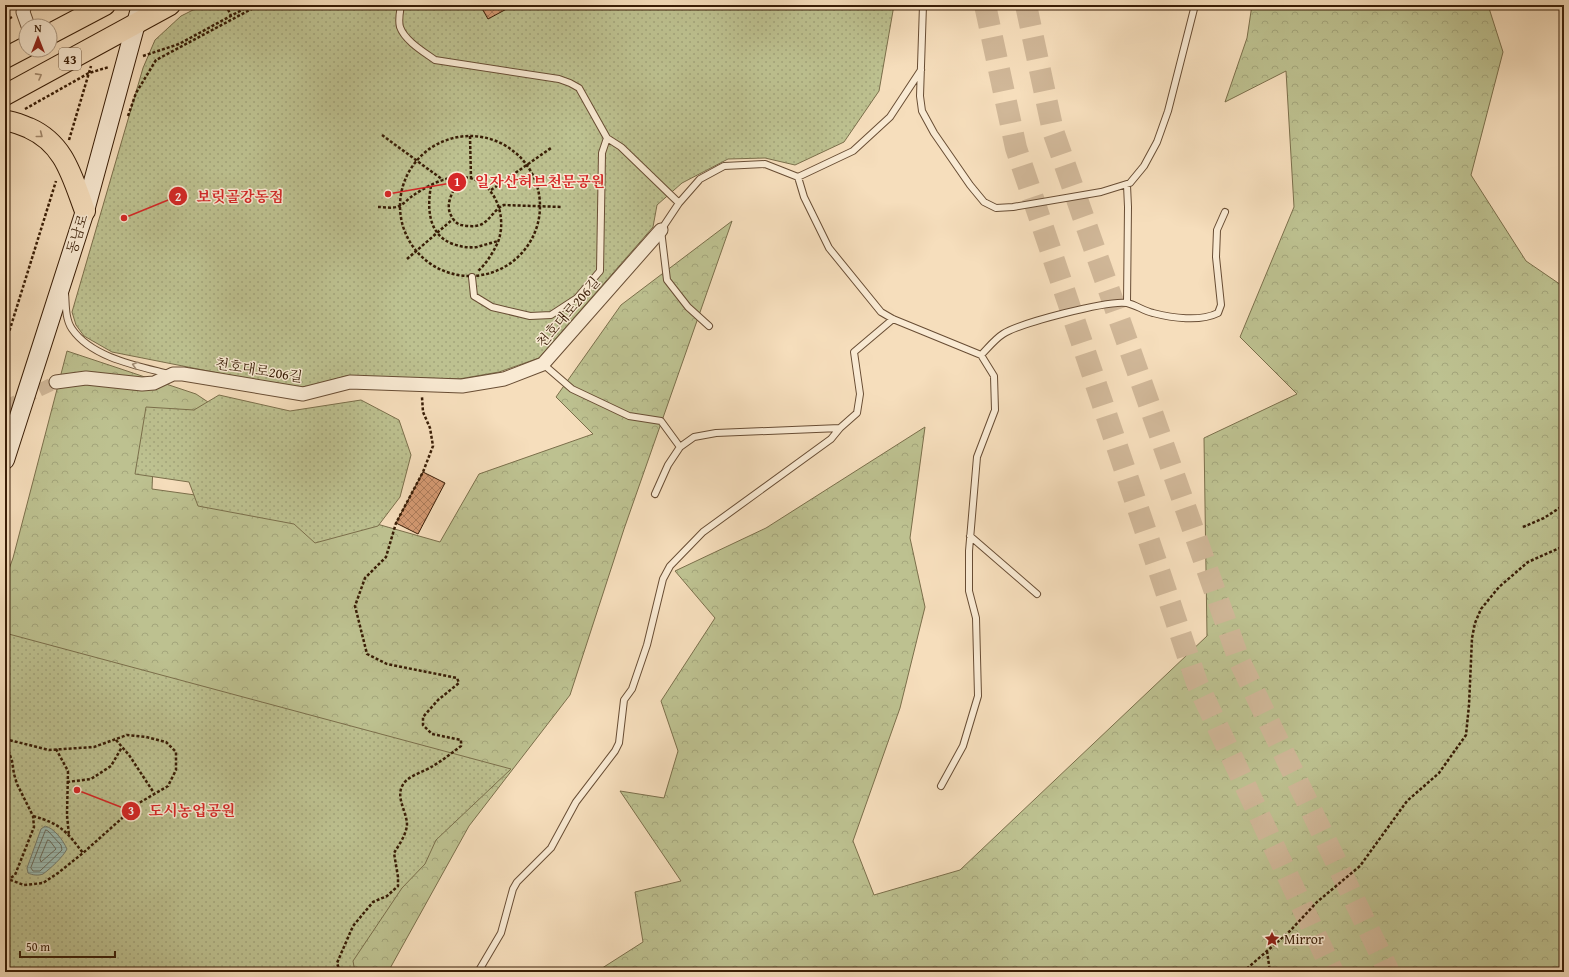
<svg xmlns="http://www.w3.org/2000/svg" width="1569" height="977" viewBox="0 0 1569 977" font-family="'Gentium Book Plus','Noto Serif KR',serif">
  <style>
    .forest { fill: url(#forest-crowns); stroke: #7b6f4b }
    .park { fill: url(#park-dots); stroke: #7b6f4b }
    .water { fill: url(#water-rules); stroke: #757c6d }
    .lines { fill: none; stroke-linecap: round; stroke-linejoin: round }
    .shore { stroke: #6b6c5c; stroke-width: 1 }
    .building { fill: url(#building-cross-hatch); stroke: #391d06 }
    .street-tunnel { stroke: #d0b798; stroke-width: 13; stroke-dasharray: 13 6; stroke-linecap: butt }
    .highway-tunnel { stroke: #d0b798; stroke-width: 22; stroke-dasharray: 22 11; stroke-linecap: butt }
    .lane-casing { stroke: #684d34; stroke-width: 8 }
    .street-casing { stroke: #684d34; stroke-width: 15 }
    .secondary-casing { stroke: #391d06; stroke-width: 20 }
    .primary-casing { stroke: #391d06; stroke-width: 22 }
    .path { stroke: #391d06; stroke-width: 2.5; stroke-dasharray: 3 2; stroke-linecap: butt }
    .lane { stroke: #f9ead3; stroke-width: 6 }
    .street { stroke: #f9ead3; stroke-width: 13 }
    .secondary { stroke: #f9ead3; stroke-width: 18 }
    .primary { stroke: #f6debc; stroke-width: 20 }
    .oneway { stroke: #a1876a }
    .oneway2 { stroke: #a38e77 }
    .labels { text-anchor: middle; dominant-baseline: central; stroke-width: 3; stroke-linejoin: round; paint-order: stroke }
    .shield { fill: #f9ead3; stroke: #735a44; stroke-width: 1 }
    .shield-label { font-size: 13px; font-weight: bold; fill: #391d06 }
    .street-label { font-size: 14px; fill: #391d06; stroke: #f9ead3 }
    .poi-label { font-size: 14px; fill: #391d06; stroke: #f9ead3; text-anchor: start }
    .leader { fill: none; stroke: #d62828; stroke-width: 1.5 }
    .callout-dot { fill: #d62828; stroke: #f9ead3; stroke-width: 1.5 }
    .mark-label { font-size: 12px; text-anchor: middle; font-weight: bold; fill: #fff }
    .callout-label { font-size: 15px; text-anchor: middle; font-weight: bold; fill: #d62828; stroke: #f9ead3; stroke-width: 3; stroke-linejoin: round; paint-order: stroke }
  </style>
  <defs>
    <pattern id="forest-crowns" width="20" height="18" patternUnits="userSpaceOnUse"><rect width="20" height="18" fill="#bdc190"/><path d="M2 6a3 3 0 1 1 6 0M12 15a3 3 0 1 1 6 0" fill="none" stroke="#a3a57b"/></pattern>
    <pattern id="park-dots" width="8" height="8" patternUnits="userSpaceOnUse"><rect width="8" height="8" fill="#bdc190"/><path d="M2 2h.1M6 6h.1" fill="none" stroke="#a3a57b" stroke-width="1.8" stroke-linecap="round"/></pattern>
    <pattern id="water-rules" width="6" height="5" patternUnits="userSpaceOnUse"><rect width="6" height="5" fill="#9dbcb2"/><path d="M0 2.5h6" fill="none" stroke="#88a198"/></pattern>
    <pattern id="building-cross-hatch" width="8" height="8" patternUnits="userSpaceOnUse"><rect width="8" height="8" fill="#d59a73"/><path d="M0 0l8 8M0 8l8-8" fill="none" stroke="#ae7d5c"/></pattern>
  </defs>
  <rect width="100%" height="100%" fill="#f6debc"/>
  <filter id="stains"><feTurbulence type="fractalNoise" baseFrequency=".005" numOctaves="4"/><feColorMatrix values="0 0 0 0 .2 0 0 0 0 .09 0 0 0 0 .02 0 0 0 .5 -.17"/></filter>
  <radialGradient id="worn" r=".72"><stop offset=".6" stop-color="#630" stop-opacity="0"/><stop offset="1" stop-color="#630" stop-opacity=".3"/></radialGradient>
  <path class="forest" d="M 1252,5 L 1488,5 L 1503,52 L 1471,175 L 1526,261 L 1564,287 L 1564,972 L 596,972 L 643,942 L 635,892 L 681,881 L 620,791 L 664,798 L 678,751 L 661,701 L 715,618 L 675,571 L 766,528 L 925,427 L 910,538 L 925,607 L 900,708 L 853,841 L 874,895 L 960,870 L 1207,636 L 1204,438 L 1297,394 L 1240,337 L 1294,207 L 1286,71 L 1225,102 L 1247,38 Z
    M 732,221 L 624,529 L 570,695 L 469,826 L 388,972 L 5,972 L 5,580 L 13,558 L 67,351 L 196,394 L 214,406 L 155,420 L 152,489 L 224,499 L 370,522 L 440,542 L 479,474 L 593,434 L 556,397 L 621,305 Z"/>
  <path class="park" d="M 203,5 L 894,5 L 879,91 L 844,142 L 795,165 L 765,158 L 728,159 L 682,183 L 657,205 L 653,227 L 539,358 L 499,372 L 459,379 L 346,376 L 299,389 L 112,352 L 84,336 L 76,325 L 72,312 L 143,68 L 155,40 L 181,16 Z
    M 219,395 L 290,411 L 361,400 L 399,420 L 411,455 L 400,497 L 378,526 L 315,543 L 294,524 L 198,506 L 189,482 L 135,474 L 146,407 L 194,410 Z
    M 5,633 L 511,769 L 436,840 L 425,864 L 402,888 L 353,961 L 355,972 L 5,972 Z"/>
  <path class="water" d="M 45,826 C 54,828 63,840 67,849 C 63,857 50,869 43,874 C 38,876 32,875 28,873 L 27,868 L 41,829 Z"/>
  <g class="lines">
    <path class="shore" d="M 46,830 L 48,831 L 61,845 L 62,850 L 40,871 L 33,871 L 31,868 Z
      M 48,840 L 50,841 L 56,849 L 41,862 L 40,859 Z"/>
  </g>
  <path class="building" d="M 480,5 L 514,5 L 488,19 Z
    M 423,472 L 445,483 L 418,534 L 396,523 Z"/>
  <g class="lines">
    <path class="street-tunnel" d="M 5,407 L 56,382"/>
    <path class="highway-tunnel" d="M 985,5 L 1016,148 L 1197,683 L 1333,972
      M 1026,5 L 1053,131 L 1239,660 L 1389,972"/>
    <g class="lane-casing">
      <path id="lane" d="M 401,5 C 400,12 398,20 400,27 C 405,41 424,52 435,60 L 559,79 L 570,83 L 579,88 L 607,138 L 621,147 L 679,203 L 661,230 L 667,280 L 688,307 L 709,326
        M 923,5 L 920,96 L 922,111 L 934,133 L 970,185 L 984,202 L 996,208 L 1013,207 L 1101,192 L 1130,183 L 1144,166 L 1157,142 L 1168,111 L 1195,5
        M 798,177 L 804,197 L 829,248 L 881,312 L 893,319 L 981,355 L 994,376 L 995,410 L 977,457 L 969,551 L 969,591 L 976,618 L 978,696 L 963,746 L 941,786
        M 1127,185 L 1128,207 L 1127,303
        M 679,203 L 700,179 L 724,166 L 765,164 L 798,177 L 853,151 L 890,117 L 921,70
        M 472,277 L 474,296 L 492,307 L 530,316 L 551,315 L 577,298 L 600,271 L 602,153 L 607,138
        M 65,293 C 66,304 65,319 72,329 C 92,358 138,366 169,374
        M 981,355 C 988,348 995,339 1003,334 C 1020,323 1108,300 1127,303 C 1136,305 1144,311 1153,313 C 1172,318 1200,322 1218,313 L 1221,305 L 1216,257 L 1217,230 L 1225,212
        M 543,364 L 572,389 L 629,416 L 661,421 L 680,447
        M 655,494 L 668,465 L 680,447 L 694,437 L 716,433 L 840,428 L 857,413 L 860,394 L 854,352 L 893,319
        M 970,536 L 1037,594
        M 478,972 L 501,933 L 513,889 L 517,882 L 551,848 L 576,802 L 615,751 L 619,743 L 624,700 L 632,689 L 647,645 L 663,579 L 670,566 L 703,532 L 831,439 L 840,428"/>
    </g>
    <g class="street-casing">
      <path id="street" d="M 25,5 L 23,12 L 28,26
        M 56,382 L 86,378 L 142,384 L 154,383 L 173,374 L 183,374 L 303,394 L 350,382 L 462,386 L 504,379 L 543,364 L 661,230"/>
    </g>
    <g class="secondary-casing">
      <path id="secondary" d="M 5,460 L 85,211 L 141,5"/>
    </g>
    <g class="primary-casing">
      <path id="primary" d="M 50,34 L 105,5
        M 5,58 L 26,47
        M 5,95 L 170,5
        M 5,121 C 14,121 21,125 29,128 C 65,144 72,177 85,211"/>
    </g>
    <path class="path" d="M 226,5 L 231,16
      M 5,21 L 12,17
      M 143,56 L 179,44 L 251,5
      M 25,109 L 89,73 L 109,67
      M 128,116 L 136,93 L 156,60 L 259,5
      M 382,135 L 443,180
      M400 206a70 70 0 1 1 140 0a70 70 0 1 1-140 0Z
      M 470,136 L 471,179
      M 69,140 L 91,66
      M 461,177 C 455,188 443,204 452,217 C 454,221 457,224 461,225 C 467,226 474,227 480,225 C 490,221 494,209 504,205 L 562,207
      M 431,186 C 427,208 428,235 453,244 C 461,247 469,248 477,247 C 484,245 491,243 498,241
      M 491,190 L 551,148
      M 378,207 C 384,207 394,209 399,206 C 403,205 408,199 411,197 C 425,187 445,176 462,177 C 494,178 508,215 498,242 C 493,253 486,264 477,272
      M 407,259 L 453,219
      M 5,345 L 56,181
      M 1523,527 L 1544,518 L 1564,505
      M 5,739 L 49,750 L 94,747 L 127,735 L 146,737 L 166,742 L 176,752 L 176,770 L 168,786 L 139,803 L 83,853 L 58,873 L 43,883 L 24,885 L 5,878
      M 116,740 L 129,755 L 154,793
      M 5,741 L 12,761 L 14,774 L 17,784 L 33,816 L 34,827 L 15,875 L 9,879
      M 56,749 L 68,771 L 67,815 L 69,836
      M 67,782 L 91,779 L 111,766 L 122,747
      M 33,816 C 61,824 66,831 83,853
      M 1267,951 L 1270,972
      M 340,972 L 337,963 L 353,926 L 373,902 L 387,896 L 398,886 L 398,877 L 394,853 C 399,845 406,835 407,825 C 407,811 394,796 404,783 C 409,776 425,771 433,766 C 443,760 452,753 461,746 L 461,740 L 432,734 L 423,725 L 423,717 L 438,700 L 459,683 L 457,678 L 387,664 L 367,654 L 355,606 L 365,578 L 386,557 L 396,523 L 423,472 L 433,446 L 430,428 L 423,412 L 422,397
      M 1243,972 L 1290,931 L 1317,902 L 1360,866 L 1407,801 L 1439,773 L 1466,735 L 1469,705 L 1472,638 L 1475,623 L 1481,609 L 1499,587 L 1528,562 L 1564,546"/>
    <use href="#lane" class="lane"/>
    <use href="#street" class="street"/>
    <use href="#secondary" class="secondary"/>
    <use href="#primary" class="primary"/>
  </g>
  <defs><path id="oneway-chevron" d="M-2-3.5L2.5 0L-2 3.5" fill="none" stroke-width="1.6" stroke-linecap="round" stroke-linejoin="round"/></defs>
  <g class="oneway">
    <use href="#oneway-chevron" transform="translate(39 76) rotate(-29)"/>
    <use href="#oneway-chevron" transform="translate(40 135) rotate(38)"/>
  </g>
  <use class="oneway2" href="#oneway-chevron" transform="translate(135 365) rotate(-163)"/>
  <defs>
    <g id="sight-bare" transform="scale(1.2)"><path d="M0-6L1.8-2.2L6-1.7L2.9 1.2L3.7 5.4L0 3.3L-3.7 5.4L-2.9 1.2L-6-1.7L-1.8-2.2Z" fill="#8f2418" stroke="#f9ead3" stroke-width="2.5" paint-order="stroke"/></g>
  </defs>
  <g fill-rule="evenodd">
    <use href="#sight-bare" x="1272" y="939"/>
  </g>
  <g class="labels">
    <rect class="shield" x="59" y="48" width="22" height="22" rx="3"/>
    <g class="shield-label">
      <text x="70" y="59">43</text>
    </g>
    <g class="street-label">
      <text transform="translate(77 234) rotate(-72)">동남로</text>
      <text transform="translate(568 312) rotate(-49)">천호대로206길</text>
      <text transform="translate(259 370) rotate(9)">천호대로206길</text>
    </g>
    <g class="poi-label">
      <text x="1284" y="939">Mirror</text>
    </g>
  </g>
  <path class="leader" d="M388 194L457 182M124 218L178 196M77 790L131 811"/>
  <g class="callout-dot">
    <circle cx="388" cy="194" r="4"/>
    <circle cx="124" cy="218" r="4"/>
    <circle cx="77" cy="790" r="4"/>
    <circle cx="457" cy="182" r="10"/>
    <circle cx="178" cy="196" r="10"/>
    <circle cx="131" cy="811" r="10"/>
  </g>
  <g class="mark-label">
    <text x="457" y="186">1</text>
    <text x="178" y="201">2</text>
    <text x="131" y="815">3</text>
  </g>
  <g class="callout-label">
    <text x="540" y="187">일자산허브천문공원</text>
    <text x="240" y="202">보릿골강동점</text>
    <text x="192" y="816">도시농업공원</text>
  </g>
  <rect width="1569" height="977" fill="none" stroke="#f6debc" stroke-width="20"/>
  <rect x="6" y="6" width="1557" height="965" fill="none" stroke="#391d06" stroke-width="2"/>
  <rect x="10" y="10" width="1549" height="957" fill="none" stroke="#391d06"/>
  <g transform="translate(38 38)"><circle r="19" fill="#f9ead3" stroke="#ac9881"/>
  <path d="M0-3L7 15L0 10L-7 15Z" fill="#8f2418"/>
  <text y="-6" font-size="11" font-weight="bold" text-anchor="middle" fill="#391d06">N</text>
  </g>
  <path d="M20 951v6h95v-6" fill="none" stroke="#391d06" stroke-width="2"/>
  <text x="26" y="951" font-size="12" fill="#391d06" stroke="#f9ead3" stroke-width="3" paint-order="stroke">50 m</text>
  <rect width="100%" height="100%" filter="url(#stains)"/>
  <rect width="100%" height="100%" fill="url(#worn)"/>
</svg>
